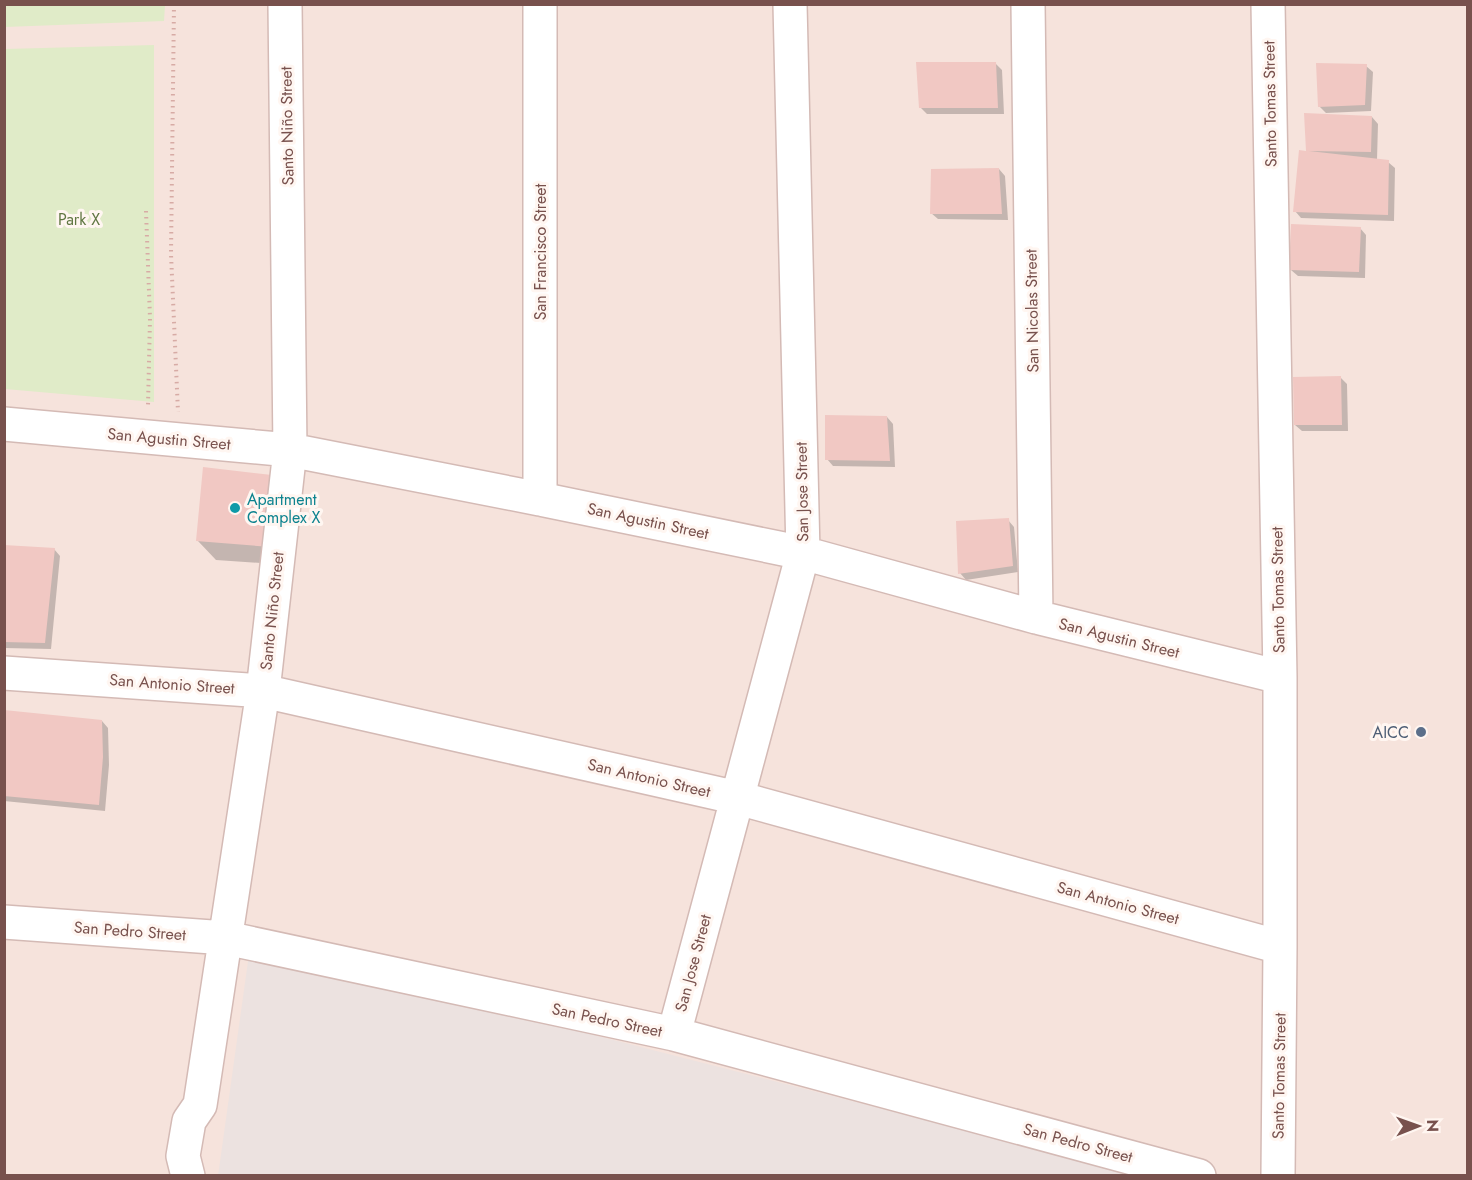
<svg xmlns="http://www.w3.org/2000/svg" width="1472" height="1180" viewBox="0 0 1472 1180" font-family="Jost,sans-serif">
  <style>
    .residential { fill: #f6e3dc }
    .industrial { fill: #ece2e0 }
    .green { fill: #e0ebc8 }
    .shadow { fill: #0003 }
    .building { fill: #f1c8c3 }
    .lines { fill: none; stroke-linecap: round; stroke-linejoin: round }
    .minor-casing { stroke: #d4bab5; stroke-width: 36 }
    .path { stroke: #d7aba5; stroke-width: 4; stroke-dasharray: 1.5 4.5; stroke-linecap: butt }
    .minor { stroke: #fff; stroke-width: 33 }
    .culture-dot { fill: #0f9aa8; stroke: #fff6f1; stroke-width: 2 }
    .service-dot { fill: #5c6f8a; stroke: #fff6f1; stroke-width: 2 }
    .labels { text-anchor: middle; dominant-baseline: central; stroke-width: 6; stroke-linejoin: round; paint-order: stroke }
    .street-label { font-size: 16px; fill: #78514d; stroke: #fff6f1 }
    .park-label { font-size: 16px; fill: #607742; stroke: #fff6f1 }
    .culture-label { font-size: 16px; fill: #0d838f; stroke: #fff6f1; text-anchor: start }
    .service-label { font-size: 16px; fill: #4e5e75; stroke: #fff6f1; text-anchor: end }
  </style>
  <rect width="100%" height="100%" fill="#fcf1eb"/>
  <path class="residential" d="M 5,5 L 1467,5 L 1467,1175 L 5,1176 Z"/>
  <path class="industrial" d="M 250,947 L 1141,1175 L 218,1176 Z"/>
  <path class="green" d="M 4,5 L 165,5 L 164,21 L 5,27 Z
    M 154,45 L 154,402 L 5,389 L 5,49 Z"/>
  <path class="shadow" d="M 995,63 L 1002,70 L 1004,114 L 927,114 L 921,108 Z
    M 1366,66 L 1373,72 L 1371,111 L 1326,113 L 1319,106 Z
    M 1306,114 L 1372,117 L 1378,124 L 1377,160 L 1388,162 L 1395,168 L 1394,221 L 1301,218 L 1295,211 L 1308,152 Z
    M 999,169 L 1005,176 L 1008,220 L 938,219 L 931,213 Z
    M 1360,228 L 1366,235 L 1365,278 L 1298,276 L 1291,270 Z
    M 1340,377 L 1347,384 L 1348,431 L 1302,431 L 1295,425 Z
    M 887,417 L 893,424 L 895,467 L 833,466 L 827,459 Z
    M 271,477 L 289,565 L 216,560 L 198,541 Z
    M 1008,520 L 1014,527 L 1018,572 L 966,580 L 960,573 Z
    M 4,546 L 54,549 L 60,556 L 51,649 L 4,648 Z
    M 4,711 L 102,721 L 108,728 L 109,765 L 105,811 L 4,801 Z"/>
  <path class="building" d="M 916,62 L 996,62 L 998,108 L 919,108 Z
    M 1316,63 L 1367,64 L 1365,105 L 1318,107 Z
    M 1304,113 L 1372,116 L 1371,152 L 1309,151 L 1389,160 L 1388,215 L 1293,212 L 1299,150 L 1306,151 Z
    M 999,168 L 1002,214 L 930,214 L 931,169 Z
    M 1291,224 L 1361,227 L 1359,272 L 1289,270 Z
    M 1341,376 L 1342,425 L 1294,425 L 1293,377 Z
    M 825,415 L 887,416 L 890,461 L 825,460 Z
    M 203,467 L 272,475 L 271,547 L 196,541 Z
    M 1009,518 L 1013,566 L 958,574 L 956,521 Z
    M 4,545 L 55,548 L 45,643 L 4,642 Z
    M 4,710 L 102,720 L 103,757 L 99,805 L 4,796 Z"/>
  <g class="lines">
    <g class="minor-casing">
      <path id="minor" d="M 1028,4 L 1036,617
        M 1268,4 L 1280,677 L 1280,947 L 1278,1176
        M 4,424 L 290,450 L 540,499 L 803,553 L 1036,617 L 1280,677
        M 540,499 L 540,4
        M 4,673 L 263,691 L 738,798 L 1280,947
        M 4,922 L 226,938 L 674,1034 L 1199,1176
        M 674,1034 L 803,553 L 790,4
        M 188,1176 L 183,1156 L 189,1121 L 200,1105 L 263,691 L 290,450 L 285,4"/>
    </g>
    <path class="path" d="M 174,4 L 171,254 L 178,412
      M 146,211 L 150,318 L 148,406"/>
    <use href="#minor" class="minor"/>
  </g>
  <circle class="culture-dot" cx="235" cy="508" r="6"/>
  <circle class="service-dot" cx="1421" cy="732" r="6"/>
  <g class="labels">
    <g class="street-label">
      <text transform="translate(1270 104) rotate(-91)">Santo Tomas Street</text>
      <text transform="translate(287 126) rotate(-91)">Santo Niño Street</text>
      <text transform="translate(540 252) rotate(-90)">San Francisco Street</text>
      <text transform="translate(1032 311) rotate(-91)">San Nicolas Street</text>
      <text transform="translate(169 439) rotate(5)">San Agustin Street</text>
      <text transform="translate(802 492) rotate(-91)">San Jose Street</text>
      <text transform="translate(648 521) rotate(12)">San Agustin Street</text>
      <text transform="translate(1278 590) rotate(-91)">Santo Tomas Street</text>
      <text transform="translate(272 611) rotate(-84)">Santo Niño Street</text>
      <text transform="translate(1119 638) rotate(14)">San Agustin Street</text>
      <text transform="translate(172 684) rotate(4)">San Antonio Street</text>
      <text transform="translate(649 778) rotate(13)">San Antonio Street</text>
      <text transform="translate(1118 903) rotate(15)">San Antonio Street</text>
      <text transform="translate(130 931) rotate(4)">San Pedro Street</text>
      <text transform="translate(693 963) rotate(-75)">San Jose Street</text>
      <text transform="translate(607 1020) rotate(12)">San Pedro Street</text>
      <text transform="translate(1279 1076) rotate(-89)">Santo Tomas Street</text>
      <text transform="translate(1078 1143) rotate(15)">San Pedro Street</text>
    </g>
    <g class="park-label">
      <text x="79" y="219">Park X</text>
    </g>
    <g class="culture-label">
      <text x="247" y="499">Apartment<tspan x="247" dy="18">Complex X</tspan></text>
    </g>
    <g class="service-label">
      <text x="1409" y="732">AICC</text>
    </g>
  </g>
  <rect width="1472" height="1180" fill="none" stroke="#78514d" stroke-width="12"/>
  <g transform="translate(1418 1126) rotate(89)" stroke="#fff6f1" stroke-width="4.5" paint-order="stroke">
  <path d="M0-4.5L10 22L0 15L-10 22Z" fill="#78514d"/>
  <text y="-9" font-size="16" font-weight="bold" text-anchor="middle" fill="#78514d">N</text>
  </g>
</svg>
